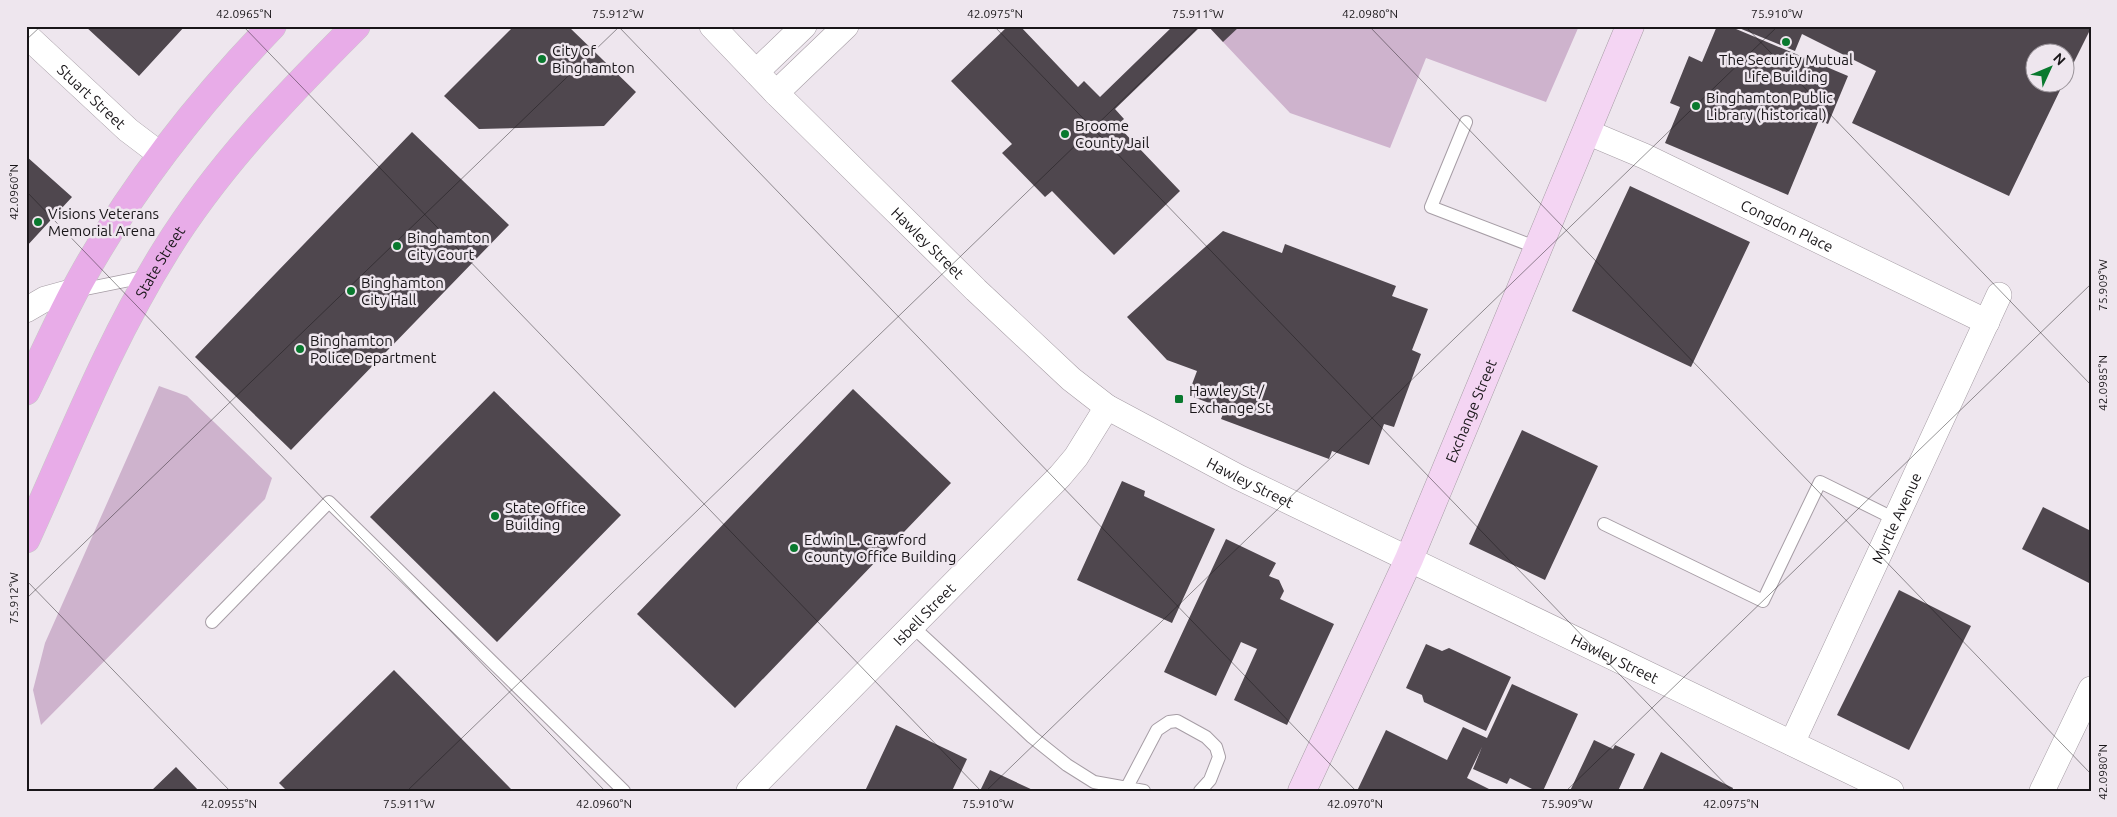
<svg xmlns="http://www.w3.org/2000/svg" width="2117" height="817" viewBox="0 0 2117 817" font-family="Ubuntu,sans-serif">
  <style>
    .green { fill: #ceb3cd }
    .building { fill: #4f474e }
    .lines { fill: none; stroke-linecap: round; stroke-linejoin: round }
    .lane-casing { stroke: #a69da5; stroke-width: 14 }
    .street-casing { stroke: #a69da5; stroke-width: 26 }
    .secondary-casing { stroke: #a69da5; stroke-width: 29 }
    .primary-casing { stroke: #c8c7c8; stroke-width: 29 }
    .lane { stroke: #fff; stroke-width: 12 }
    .street { stroke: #fff; stroke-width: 25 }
    .secondary { stroke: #f4d5f3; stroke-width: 28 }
    .primary { stroke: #e8ace8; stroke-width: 28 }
    .ticks { fill: none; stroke: #191619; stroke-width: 1; stroke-opacity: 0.45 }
    .poi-dot { fill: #09792e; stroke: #eee6ee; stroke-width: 2 }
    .labels { text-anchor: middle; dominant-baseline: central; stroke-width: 5; stroke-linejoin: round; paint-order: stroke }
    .poi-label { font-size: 15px; fill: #191619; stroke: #eee6ee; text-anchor: start }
    .street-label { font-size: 15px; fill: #191619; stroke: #eee6ee }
    .neatline { fill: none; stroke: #191619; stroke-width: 2 }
    .ticks-label { font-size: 12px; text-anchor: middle; fill: #191619 }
  </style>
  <rect width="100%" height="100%" fill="#eee6ee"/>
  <path class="green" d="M 1208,26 L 1579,26 L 1546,102 L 1426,58 L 1390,148 L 1290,113 Z
    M 159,386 L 187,396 L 272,478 L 265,499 L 41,725 L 33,690 L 45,643 Z"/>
  <path class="building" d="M 85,26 L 185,26 L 139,76 Z
    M 514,26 L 568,26 L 636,92 L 604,126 L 479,129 L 444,96 Z
    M 1008,26 L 1020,26 L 1078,87 L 1084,81 L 1100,97 L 1173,26 L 1201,26 L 1115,109 L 1124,119 L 1117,125 L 1180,191 L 1114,255 L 1052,191 L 1045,197 L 1002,153 L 1012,144 L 951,81 Z
    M 1208,26 L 1240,26 L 1223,42 Z
    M 1717,26 L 1729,26 L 1848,76 L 1828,124 L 1819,120 L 1788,195 L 1665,143 L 1680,107 L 1670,103 L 1689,56 L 1702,62 Z
    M 1734,26 L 2091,26 L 2091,28 L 2064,82 L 2064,52 L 2034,52 L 2034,82 L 2064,82 L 2009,196 L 1852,123 L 1876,71 L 1802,34 L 1795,51 Z
    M 412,132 L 509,225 L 291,450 L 195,357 Z
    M 26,156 L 72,197 L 26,247 Z
    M 1630,186 L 1750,242 L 1691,367 L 1572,311 Z
    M 1223,231 L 1282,253 L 1285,244 L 1396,286 L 1392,296 L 1428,309 L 1412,350 L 1421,354 L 1394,427 L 1384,424 L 1369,465 L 1332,451 L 1329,459 L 1221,419 L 1225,409 L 1188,395 L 1197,371 L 1167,360 L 1127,317 Z
    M 853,389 L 951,483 L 735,708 L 637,614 Z
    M 494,391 L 621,515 L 497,642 L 370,517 Z
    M 1522,430 L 1598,466 L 1545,580 L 1469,544 Z
    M 1122,481 L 1145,491 L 1144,496 L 1215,529 L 1172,623 L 1077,580 Z
    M 2043,507 L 2091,531 L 2091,584 L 2022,549 Z
    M 1226,539 L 1276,563 L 1269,576 L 1279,580 L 1284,591 L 1280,599 L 1334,624 L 1287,725 L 1234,700 L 1257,649 L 1241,642 L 1216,696 L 1164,672 Z
    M 1899,590 L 1971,626 L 1909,750 L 1837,715 Z
    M 1426,644 L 1442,651 L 1449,648 L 1511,677 L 1486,731 L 1424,702 L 1422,695 L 1406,688 Z
    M 394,670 L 513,791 L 287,791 L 279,783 Z
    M 1512,684 L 1578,714 L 1543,791 L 1536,791 L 1510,778 L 1507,784 L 1473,769 L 1482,747 L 1467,778 L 1493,791 L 1357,791 L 1386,730 L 1447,760 L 1463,727 L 1487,738 Z
    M 896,725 L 967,759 L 952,791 L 865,791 Z
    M 1594,740 L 1613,749 L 1615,745 L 1635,754 L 1618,791 L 1570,791 Z
    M 1661,752 L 1733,788 L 1732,791 L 1642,791 Z
    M 176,767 L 199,791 L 151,791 Z
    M 990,770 L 1035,791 L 980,791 Z"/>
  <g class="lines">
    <g class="lane-casing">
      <path id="lane" d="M 1466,122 L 1431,207 L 1538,248
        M 75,291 L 149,276
        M 1604,524 L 1763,601 L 1820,482 L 1895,519
        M 212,622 L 329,502 L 624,791
        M 912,626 L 1032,737 L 1067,765 L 1094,782 L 1144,791
        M 1126,789 L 1157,730 L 1169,722 L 1177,721 L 1206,737 L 1216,747 L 1219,757 L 1210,780 L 1200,791"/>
    </g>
    <g class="street-casing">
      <g id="street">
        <path id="s1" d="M 712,26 L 776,93 L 976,290 L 1071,379 L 1107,407 L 1238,477 L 1891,791"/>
        <path id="s2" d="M 26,35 L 128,130 L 161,155"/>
        <path d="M 756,72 L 804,26"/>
        <path d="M 776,93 L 846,26"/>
        <path id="s3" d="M 1587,132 L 1644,156 L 1987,322"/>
        <path d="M 26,310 L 45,299 L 74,291"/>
        <path id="s4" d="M 1792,743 L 1999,295"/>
        <path id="s5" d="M 749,791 L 1060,476 L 1076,457 L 1107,407"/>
        <path d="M 2042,791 L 2091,689"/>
      </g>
    </g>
    <g class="secondary-casing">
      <g id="secondary">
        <path id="s6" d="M 1302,791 L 1409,559 L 1630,26"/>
      </g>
    </g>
    <g class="primary-casing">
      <g id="primary">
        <path d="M 26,391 C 44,354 61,315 81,279 C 133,185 198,103 272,26"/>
        <path id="s7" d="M 26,539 C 70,442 109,341 166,250 C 218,166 286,96 356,26"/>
      </g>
    </g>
    <use href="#lane" class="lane"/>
    <use href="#street" class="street"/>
    <use href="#secondary" class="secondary"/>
    <use href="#primary" class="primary"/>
  </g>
  <path class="ticks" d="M 243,26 L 981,791M 618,26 L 1356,791M 994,26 L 1732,791M 1369,26 L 2091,774M 1745,26 L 2091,385M 26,40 L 41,26M 26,191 L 605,791M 26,580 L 230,791M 26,599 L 620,26M 407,791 L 1199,26M 986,791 L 1778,26M 1566,791 L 2091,284"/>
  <g class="poi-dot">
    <circle cx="1786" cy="42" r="5"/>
    <circle cx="542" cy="59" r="5"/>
    <circle cx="1696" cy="106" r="5"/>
    <circle cx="1065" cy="134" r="5"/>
    <circle cx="38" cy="222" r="5"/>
    <circle cx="397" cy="246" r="5"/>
    <circle cx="351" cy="291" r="5"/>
    <circle cx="300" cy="349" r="5"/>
    <rect x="1174" y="394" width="10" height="10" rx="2.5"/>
    <circle cx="495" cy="516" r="5"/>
    <circle cx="794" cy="548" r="5"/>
  </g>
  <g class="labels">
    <g class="poi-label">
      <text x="552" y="50">City of<tspan x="552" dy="17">Binghamton</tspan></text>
      <text x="1786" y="59" text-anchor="middle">The Security Mutual<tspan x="1786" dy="17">Life Building</tspan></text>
      <text x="1706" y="97">Binghamton Public<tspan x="1706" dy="17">Library (historical)</tspan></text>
      <text x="1075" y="125">Broome<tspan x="1075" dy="17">County Jail</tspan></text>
      <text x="48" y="213">Visions Veterans<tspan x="48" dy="17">Memorial Arena</tspan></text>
      <text x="407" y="237">Binghamton<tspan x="407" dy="17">City Court</tspan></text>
      <text x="361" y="282">Binghamton<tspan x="361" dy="17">City Hall</tspan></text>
      <text x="310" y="340">Binghamton<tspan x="310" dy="17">Police Department</tspan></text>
      <text x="1189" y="390">Hawley St /<tspan x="1189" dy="17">Exchange St</tspan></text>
      <text x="505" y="507">State Office<tspan x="505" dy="17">Building</tspan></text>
      <text x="804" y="539">Edwin L. Crawford<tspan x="804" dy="17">County Office Building</tspan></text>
    </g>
    <g class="street-label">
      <text stroke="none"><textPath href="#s2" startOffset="90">Stuart Street</textPath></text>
      <text stroke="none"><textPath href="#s3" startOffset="221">Congdon Place</textPath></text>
      <text stroke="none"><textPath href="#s1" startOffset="306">Hawley Street</textPath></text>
      <text stroke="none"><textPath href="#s7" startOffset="308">State Street</textPath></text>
      <text stroke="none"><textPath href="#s6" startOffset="416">Exchange Street</textPath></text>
      <text stroke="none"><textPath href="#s1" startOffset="711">Hawley Street</textPath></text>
      <text stroke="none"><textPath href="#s4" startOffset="248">Myrtle Avenue</textPath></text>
      <text stroke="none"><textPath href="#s5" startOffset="249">Isbell Street</textPath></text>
      <text stroke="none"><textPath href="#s1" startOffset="1116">Hawley Street</textPath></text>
    </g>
  </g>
  <rect width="2117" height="817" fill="none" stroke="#eee6ee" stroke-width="55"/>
  <g transform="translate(2050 68) rotate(46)"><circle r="24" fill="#eee6ee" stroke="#999399"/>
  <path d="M0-4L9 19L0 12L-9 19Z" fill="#09792e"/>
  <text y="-8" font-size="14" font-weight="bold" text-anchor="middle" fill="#191619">N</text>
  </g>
  <rect x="28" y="28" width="2062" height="762" class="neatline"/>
  <g class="ticks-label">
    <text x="244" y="18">42.0965°N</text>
    <text x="618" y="18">75.912°W</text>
    <text x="995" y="18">42.0975°N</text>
    <text x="1198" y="18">75.911°W</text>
    <text x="1370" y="18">42.0980°N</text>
    <text x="1777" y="18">75.910°W</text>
    <text transform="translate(14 192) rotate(-90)" y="4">42.0960°N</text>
    <text transform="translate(2103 285) rotate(-90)" y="4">75.909°W</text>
    <text transform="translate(2103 383) rotate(-90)" y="4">42.0985°N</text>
    <text transform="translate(14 598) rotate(-90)" y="4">75.912°W</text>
    <text transform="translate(2103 772) rotate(-90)" y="4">42.0980°N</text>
    <text x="229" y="808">42.0955°N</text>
    <text x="409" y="808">75.911°W</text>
    <text x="604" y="808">42.0960°N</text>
    <text x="988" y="808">75.910°W</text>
    <text x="1355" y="808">42.0970°N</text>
    <text x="1567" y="808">75.909°W</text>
    <text x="1731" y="808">42.0975°N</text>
  </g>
</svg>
